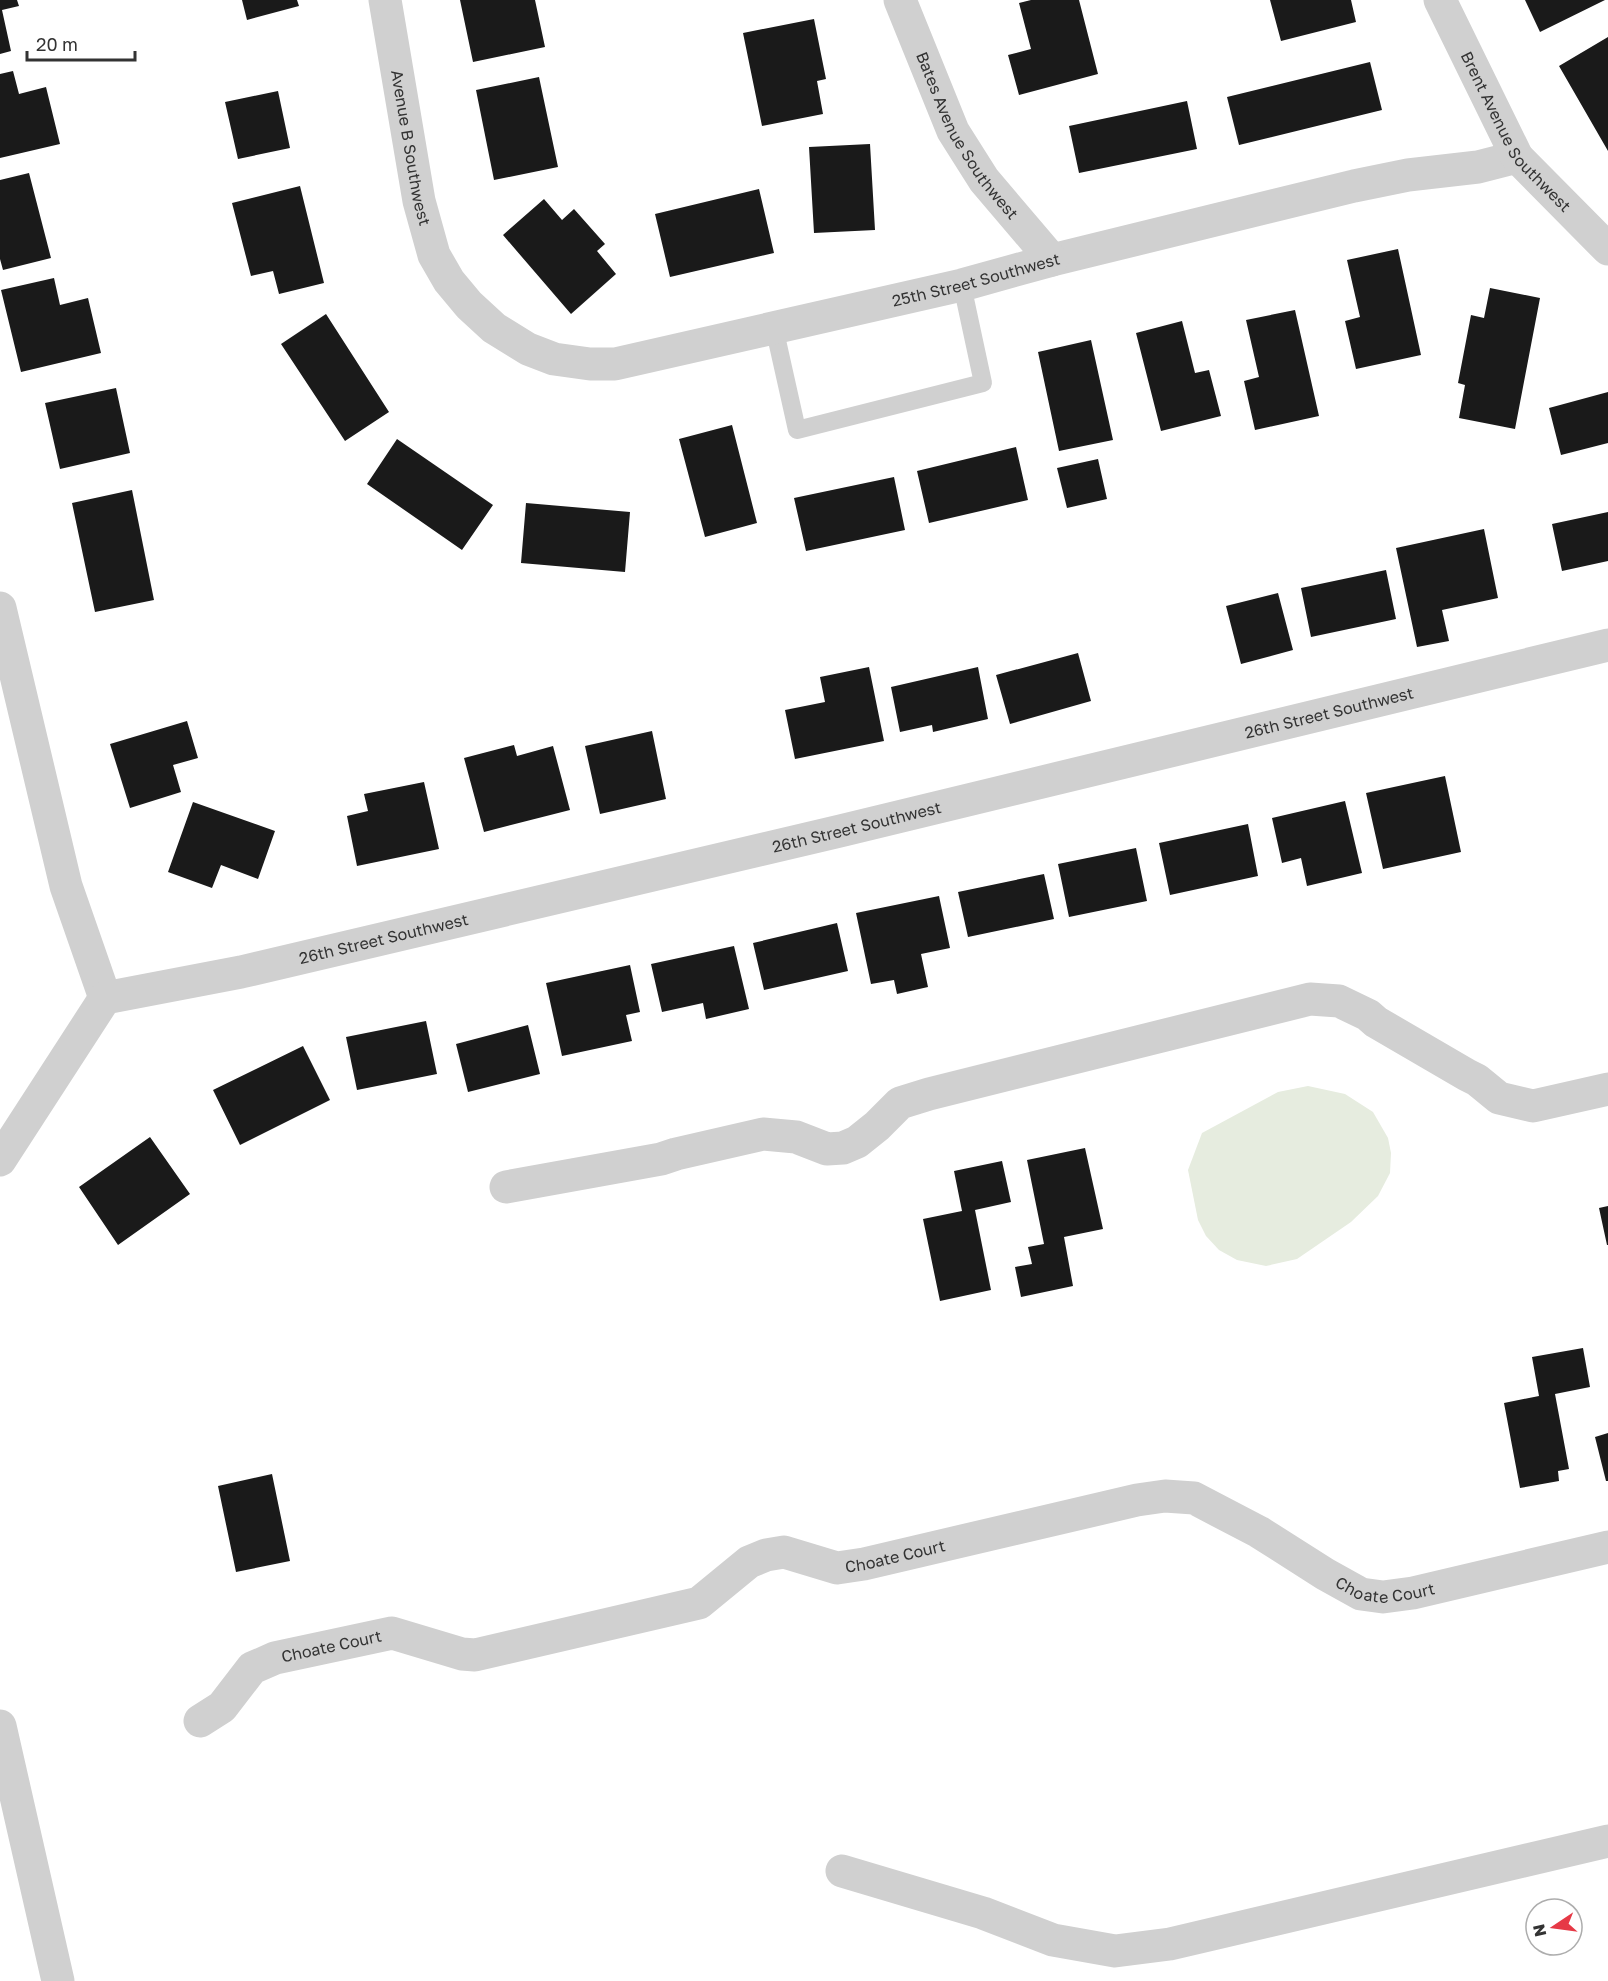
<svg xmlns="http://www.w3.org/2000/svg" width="1608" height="1981" viewBox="0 0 1608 1981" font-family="'Golos Text',sans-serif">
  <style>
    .green { fill: #e6ecdf }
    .building { fill: #1a1a1a }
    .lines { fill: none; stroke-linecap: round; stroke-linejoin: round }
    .lane { stroke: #d0d0d0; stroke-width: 18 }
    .street { stroke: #d0d0d0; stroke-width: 33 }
    .labels { text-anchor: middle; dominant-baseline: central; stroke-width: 6; stroke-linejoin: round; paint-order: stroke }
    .street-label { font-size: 16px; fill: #333; stroke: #fff }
  </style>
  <rect width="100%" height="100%" fill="#fff"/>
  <path class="green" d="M 1308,1086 L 1345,1094 L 1373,1112 L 1388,1138 L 1391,1153 L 1390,1173 L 1378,1196 L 1351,1222 L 1297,1259 L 1266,1266 L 1237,1260 L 1219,1250 L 1206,1236 L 1198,1220 L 1188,1170 L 1202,1133 L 1278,1092 Z"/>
  <path class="building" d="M 0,0 L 17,0 L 19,6 L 2,10 L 11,51 L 0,54 Z
    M 242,0 L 297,0 L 299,6 L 247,20 Z
    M 460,0 L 535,0 L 545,47 L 473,62 Z
    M 1031,0 L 1079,0 L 1098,74 L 1019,95 L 1008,55 L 1031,49 L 1019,3 Z
    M 1270,0 L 1351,0 L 1356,22 L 1281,41 Z
    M 1525,0 L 1605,0 L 1540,32 Z
    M 814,19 L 826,79 L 817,81 L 823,114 L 762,126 L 743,33 Z
    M 1608,37 L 1608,151 L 1559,66 Z
    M 1370,62 L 1382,110 L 1239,145 L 1227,97 Z
    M 13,71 L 19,94 L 46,87 L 60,144 L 0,158 L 0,74 Z
    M 539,77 L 558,167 L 494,180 L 476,90 Z
    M 278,91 L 290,148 L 238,159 L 225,102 Z
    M 1187,101 L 1197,149 L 1079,173 L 1069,126 Z
    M 870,144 L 875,230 L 814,233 L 809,147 Z
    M 29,173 L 51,258 L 3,270 L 0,259 L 0,180 Z
    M 300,186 L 324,283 L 279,294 L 273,271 L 251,276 L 232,203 Z
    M 759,189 L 774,253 L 670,277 L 655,214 Z
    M 544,199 L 562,220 L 574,209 L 605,244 L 597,251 L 616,274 L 571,314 L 503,235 Z
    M 1398,249 L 1421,355 L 1356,369 L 1345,321 L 1360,317 L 1347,260 Z
    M 54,278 L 60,305 L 88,298 L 101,353 L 21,372 L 1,290 Z
    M 1490,288 L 1540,298 L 1515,429 L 1459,418 L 1465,385 L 1458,383 L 1471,315 L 1484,318 Z
    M 1295,310 L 1319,416 L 1255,430 L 1244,381 L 1259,377 L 1246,320 Z
    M 326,314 L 389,412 L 345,441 L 281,344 Z
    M 1182,321 L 1195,373 L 1209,370 L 1221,416 L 1161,431 L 1136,333 Z
    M 1091,340 L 1113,440 L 1059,451 L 1038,352 Z
    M 116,388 L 130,453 L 60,469 L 45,403 Z
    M 1608,392 L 1608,443 L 1561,455 L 1549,408 Z
    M 732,425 L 757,523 L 705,537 L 679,439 Z
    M 397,439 L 493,505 L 462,550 L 367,484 Z
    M 1016,447 L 1028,500 L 929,523 L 917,471 Z
    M 1098,459 L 1107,499 L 1067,508 L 1057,468 Z
    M 894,477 L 905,530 L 806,551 L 794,498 Z
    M 132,490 L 154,600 L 95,612 L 72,503 Z
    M 526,503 L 630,512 L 625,572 L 521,563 Z
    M 1608,512 L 1608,561 L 1562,571 L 1552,524 Z
    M 1484,529 L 1498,598 L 1442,610 L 1449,641 L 1417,647 L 1396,548 Z
    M 1386,570 L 1396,619 L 1311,637 L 1301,588 Z
    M 1278,593 L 1293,650 L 1241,664 L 1226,606 Z
    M 1078,653 L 1091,701 L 1010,724 L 996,675 Z
    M 869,667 L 884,741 L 795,759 L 785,710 L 825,702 L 820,677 Z
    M 978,667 L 988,719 L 933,732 L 932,725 L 900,732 L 891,687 Z
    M 187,721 L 198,758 L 173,765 L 181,792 L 130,808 L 110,744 Z
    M 652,731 L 666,799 L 600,814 L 585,746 Z
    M 514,745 L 517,756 L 553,746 L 570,810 L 484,832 L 464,758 Z
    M 1445,776 L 1461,852 L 1383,869 L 1366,793 Z
    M 424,782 L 439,849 L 357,866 L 347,816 L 368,811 L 364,794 Z
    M 1345,801 L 1362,873 L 1307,886 L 1301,858 L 1282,863 L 1272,818 Z
    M 193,802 L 275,831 L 258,879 L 221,865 L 212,888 L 168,872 Z
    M 1248,824 L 1258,876 L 1170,895 L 1159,843 Z
    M 1136,848 L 1147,901 L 1069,917 L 1058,864 Z
    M 1044,874 L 1054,919 L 968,937 L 958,892 Z
    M 939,896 L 950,948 L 921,954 L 928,987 L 897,994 L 894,980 L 871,984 L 856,913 Z
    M 837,923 L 848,971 L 764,990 L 753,943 Z
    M 734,946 L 749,1009 L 706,1019 L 703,1003 L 662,1012 L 651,964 Z
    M 630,965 L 640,1012 L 626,1015 L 632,1041 L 562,1056 L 546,983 Z
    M 426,1021 L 437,1074 L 357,1090 L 346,1037 Z
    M 528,1025 L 540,1074 L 468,1092 L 456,1044 Z
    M 303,1046 L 330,1100 L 240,1145 L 213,1090 Z
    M 150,1137 L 190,1194 L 118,1245 L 79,1187 Z
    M 1085,1148 L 1103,1229 L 1064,1237 L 1073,1286 L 1021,1297 L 1015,1267 L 1032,1264 L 1028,1247 L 1044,1244 L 1027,1160 Z
    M 1002,1161 L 1011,1202 L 975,1210 L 991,1290 L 940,1301 L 923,1219 L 962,1211 L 954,1171 Z
    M 1608,1206 L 1608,1245 L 1607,1245 L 1599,1208 Z
    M 1583,1348 L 1590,1387 L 1555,1394 L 1569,1469 L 1558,1471 L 1559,1481 L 1520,1488 L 1504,1403 L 1539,1396 L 1532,1357 Z
    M 1608,1433 L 1608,1481 L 1606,1481 L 1595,1437 Z
    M 272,1474 L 290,1561 L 236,1572 L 218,1486 Z"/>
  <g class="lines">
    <path class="lane" d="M 774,327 L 797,430 L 983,383 L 962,285"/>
    <g class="street">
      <path id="s1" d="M 385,0 L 419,201 L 434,255 L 449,281 L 469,305 L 494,328 L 528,349 L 554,359 L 590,364 L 615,364 L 962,285 L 1052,260 L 1354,186 L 1408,175 L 1478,167 L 1517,157"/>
      <path id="s2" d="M 900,0 L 953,131 L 984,180 L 1052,260"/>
      <path id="s3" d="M 1440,0 L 1517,157 L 1608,249"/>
      <path d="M 0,608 L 66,886 L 105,998"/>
      <path id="s4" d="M 0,1160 L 105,998 L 241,972 L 840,831 L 1608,645"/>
      <path d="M 506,1187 L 661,1159 L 676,1154 L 763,1134 L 796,1137 L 827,1149 L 843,1148 L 857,1142 L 877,1126 L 900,1103 L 929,1094 L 1310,999 L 1339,1001 L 1368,1015 L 1376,1022 L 1467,1075 L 1477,1080 L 1499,1098 L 1533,1106 L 1608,1089"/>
      <path id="s5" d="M 200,1721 L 222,1707 L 252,1668 L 275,1658 L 392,1633 L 462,1654 L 475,1655 L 699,1603 L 749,1562 L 766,1555 L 784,1552 L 837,1568 L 864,1564 L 1137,1500 L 1165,1496 L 1194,1498 L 1259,1532 L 1325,1574 L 1361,1594 L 1383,1597 L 1413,1593 L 1608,1547"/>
      <path d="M 0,1726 L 58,1981"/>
      <path d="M 842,1871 L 983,1913 L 1053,1940 L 1115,1951 L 1170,1944 L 1608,1841"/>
    </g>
  </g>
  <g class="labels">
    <g class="street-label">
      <text stroke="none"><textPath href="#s3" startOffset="153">Brent Avenue Southwest</textPath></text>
      <text stroke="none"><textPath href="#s2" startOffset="152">Bates Avenue Southwest</textPath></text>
      <text stroke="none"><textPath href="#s1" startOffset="150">Avenue B Southwest</textPath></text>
      <text stroke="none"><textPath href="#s1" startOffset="855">25th Street Southwest</textPath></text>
      <text stroke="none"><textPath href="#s4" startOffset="1450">26th Street Southwest</textPath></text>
      <text stroke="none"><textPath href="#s4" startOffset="964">26th Street Southwest</textPath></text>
      <text stroke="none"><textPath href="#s4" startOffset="478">26th Street Southwest</textPath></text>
      <text stroke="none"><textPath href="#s5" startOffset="752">Choate Court</textPath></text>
      <text stroke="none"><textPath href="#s5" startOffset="1274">Choate Court</textPath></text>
      <text stroke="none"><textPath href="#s5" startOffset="158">Choate Court</textPath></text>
    </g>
  </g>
  <g transform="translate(1554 1927) rotate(257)"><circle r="28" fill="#ffffff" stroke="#adadad" stroke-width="1.5"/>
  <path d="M0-4.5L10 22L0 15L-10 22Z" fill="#e63946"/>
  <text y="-9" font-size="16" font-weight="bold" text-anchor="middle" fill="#333333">N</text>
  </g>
  <path d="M27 51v9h108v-9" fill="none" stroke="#333333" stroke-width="3"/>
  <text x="36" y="51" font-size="18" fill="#333333" stroke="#ffffff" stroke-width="4.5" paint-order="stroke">20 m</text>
</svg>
